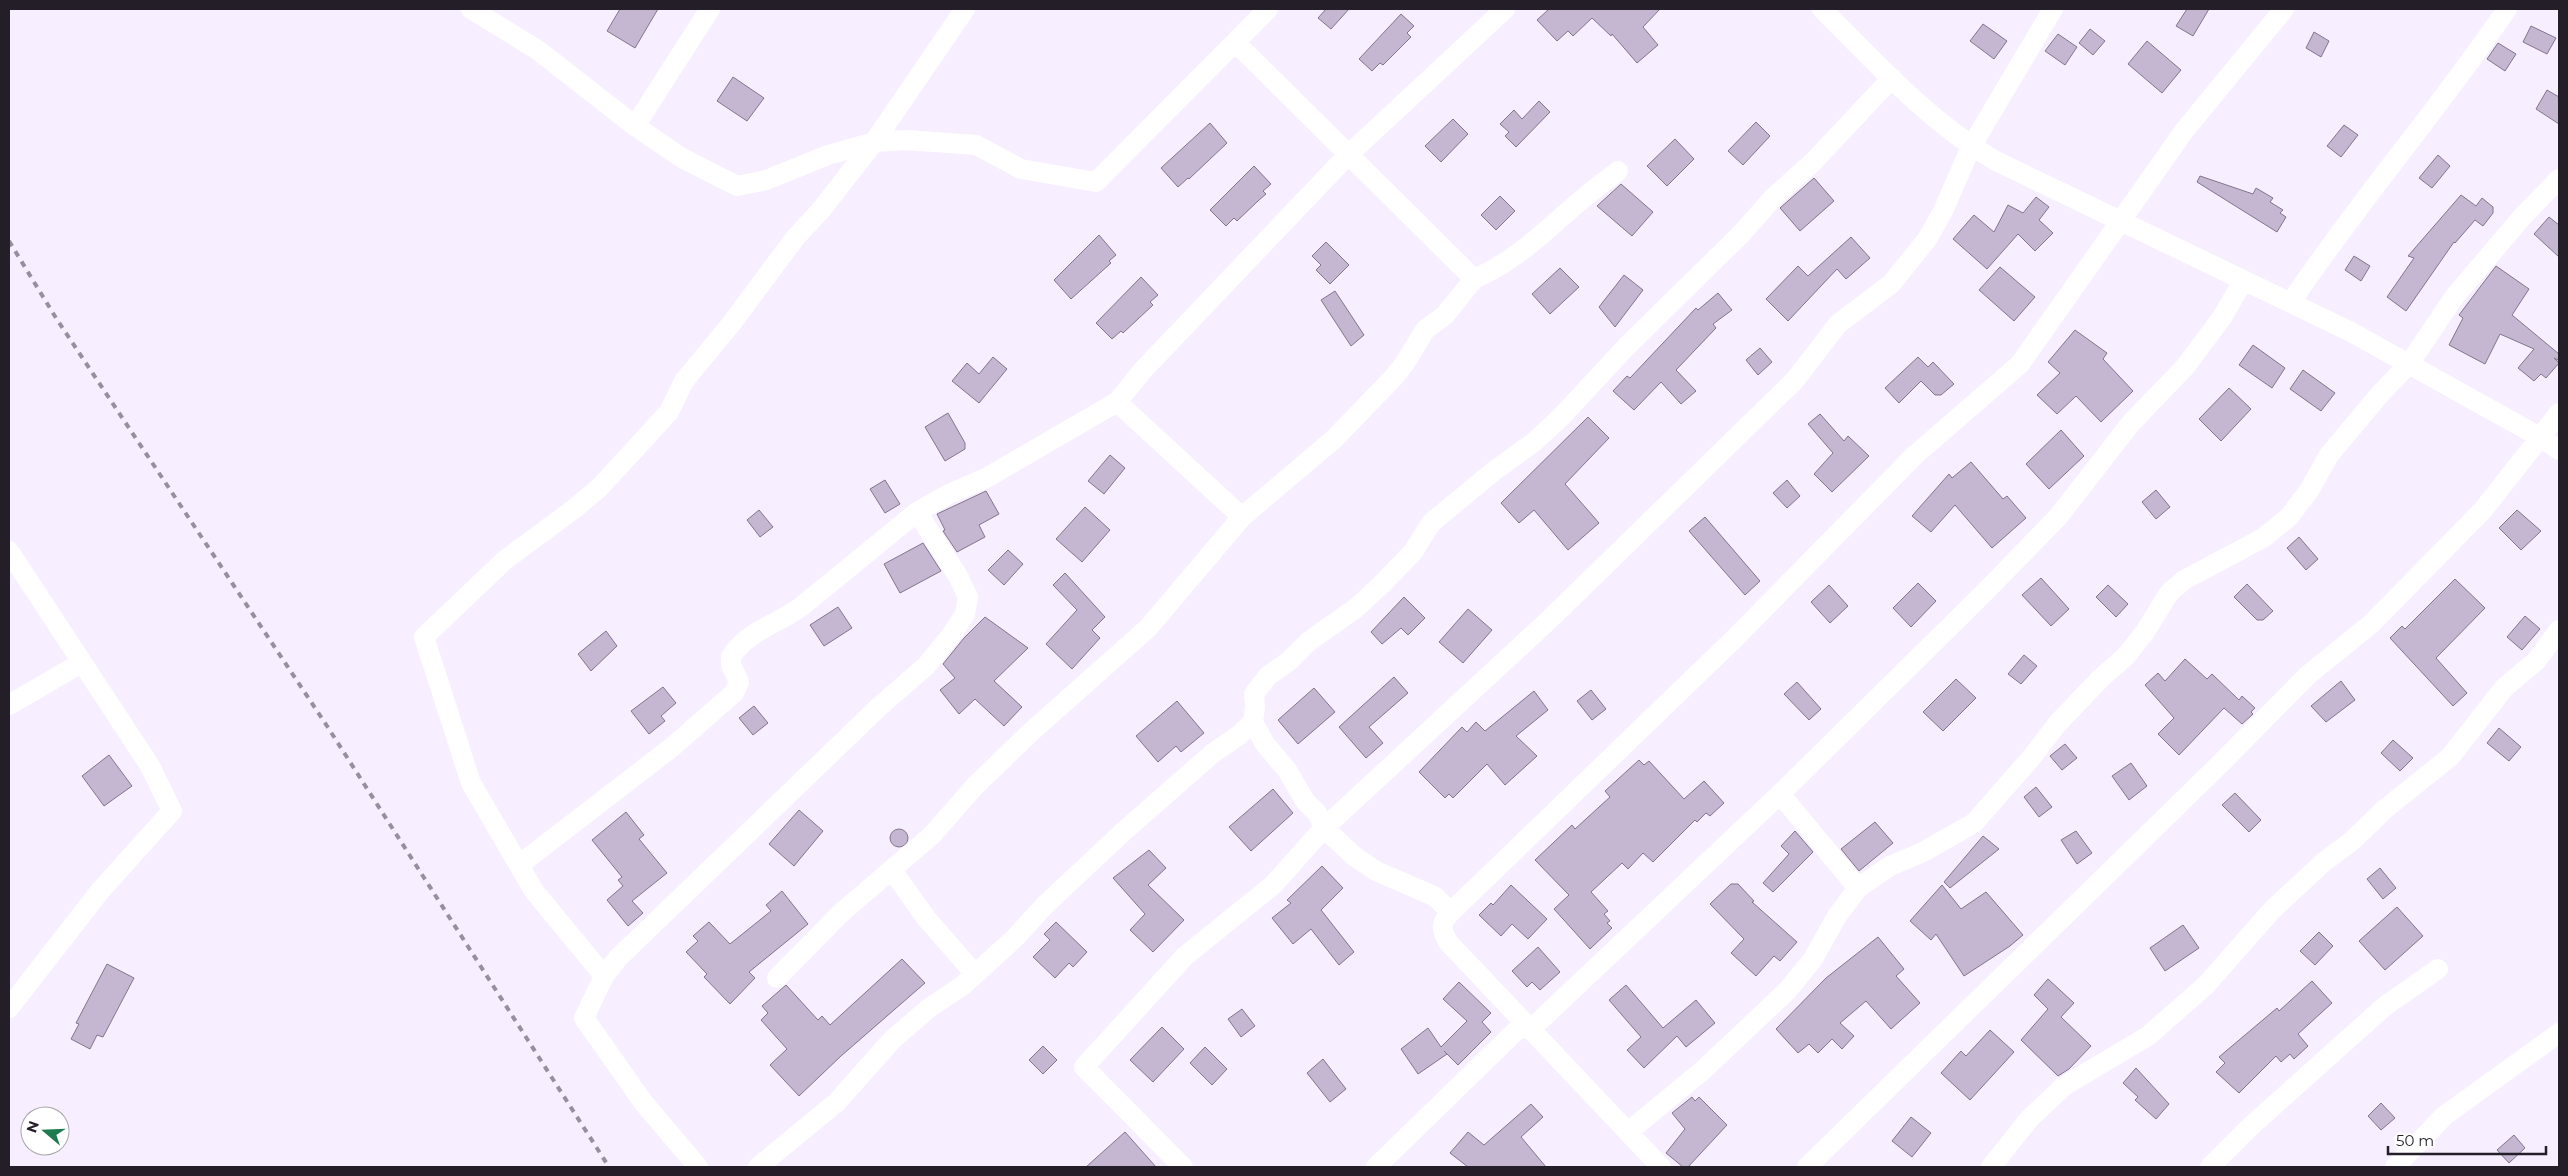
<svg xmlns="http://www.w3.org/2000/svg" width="2568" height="1176" viewBox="0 0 2568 1176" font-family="Montserrat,sans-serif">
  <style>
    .building { fill: #c5b7d2; stroke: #82758e }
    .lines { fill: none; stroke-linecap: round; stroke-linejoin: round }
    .minor { stroke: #fff; stroke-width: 20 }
    .rail { stroke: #978f9d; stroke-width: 4; stroke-dasharray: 6 6; stroke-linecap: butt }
  </style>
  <rect width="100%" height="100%" fill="#f7eeff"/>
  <path class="building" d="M 620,9 L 658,9 L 635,48 L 607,31 Z
    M 1326,9 L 1349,9 L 1331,29 L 1318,18 Z
    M 1549,9 L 1660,9 L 1643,27 L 1658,45 L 1637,63 L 1612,34 L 1611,36 L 1592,18 L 1573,36 L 1568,31 L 1557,41 L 1537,20 Z
    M 2187,9 L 2209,9 L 2193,36 L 2176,26 Z
    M 1401,14 L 1414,26 L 1407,33 L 1411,37 L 1383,65 L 1380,63 L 1372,71 L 1359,59 Z
    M 1983,24 L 2007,41 L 1994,59 L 1970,41 Z
    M 2531,26 L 2556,38 L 2547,54 L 2523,42 Z
    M 2090,29 L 2105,41 L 2093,55 L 2079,43 Z
    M 2314,32 L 2329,41 L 2321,57 L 2306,48 Z
    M 2058,34 L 2077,47 L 2065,65 L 2045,51 Z
    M 2147,41 L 2181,70 L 2162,93 L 2128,64 Z
    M 2498,43 L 2516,54 L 2505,71 L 2487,59 Z
    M 733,77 L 764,98 L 747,121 L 717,101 Z
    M 2547,90 L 2559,97 L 2559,124 L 2536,109 Z
    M 1539,101 L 1550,112 L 1516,147 L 1505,136 L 1509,132 L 1500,124 L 1514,110 L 1522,119 Z
    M 1453,119 L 1468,134 L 1441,162 L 1425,146 Z
    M 1756,122 L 1770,136 L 1743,165 L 1728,151 Z
    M 1210,123 L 1227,143 L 1189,179 L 1188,178 L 1178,187 L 1161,168 Z
    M 2344,125 L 2358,135 L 2341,157 L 2327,146 Z
    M 1675,139 L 1694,159 L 1667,186 L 1647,166 Z
    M 2438,155 L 2450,166 L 2432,188 L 2419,178 Z
    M 1254,166 L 1271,184 L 1263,191 L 1266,194 L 1259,200 L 1237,221 L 1234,218 L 1226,226 L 1210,210 Z
    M 2200,176 L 2253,194 L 2256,188 L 2273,198 L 2270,202 L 2283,210 L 2280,213 L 2286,217 L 2277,232 L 2197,182 Z
    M 1814,178 L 1834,201 L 1800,231 L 1780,208 Z
    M 1621,184 L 1653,212 L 1632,236 L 1597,206 Z
    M 2461,195 L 2476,206 L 2482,198 L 2493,207 L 2493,213 L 2483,226 L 2475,220 L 2455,243 L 2454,242 L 2406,311 L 2387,297 L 2414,258 L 2408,256 Z
    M 1500,196 L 1515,211 L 1496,230 L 1481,215 Z
    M 2036,197 L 2049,207 L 2039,220 L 2053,233 L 2035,251 L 2018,234 L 1987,269 L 1953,239 L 1974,215 L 1994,232 L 2008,205 L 2023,213 Z
    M 2549,217 L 2559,225 L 2559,257 L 2534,234 Z
    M 1099,235 L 1116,255 L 1109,261 L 1111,263 L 1071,299 L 1054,280 Z
    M 1851,237 L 1870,258 L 1846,279 L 1837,269 L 1788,321 L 1766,299 L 1798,266 L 1808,276 Z
    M 1326,242 L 1349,265 L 1330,284 L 1316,270 L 1321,265 L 1312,256 Z
    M 2354,256 L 2370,266 L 2361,281 L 2345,270 Z
    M 2496,266 L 2529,289 L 2512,315 L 2559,354 L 2558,360 L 2554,358 L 2559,363 L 2546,378 L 2541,374 L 2534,381 L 2518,368 L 2534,349 L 2500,334 L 2485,364 L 2449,345 L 2463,318 L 2459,315 Z
    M 2000,267 L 2035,297 L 2014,321 L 1979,290 Z
    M 1560,268 L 1579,287 L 1550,314 L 1532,294 Z
    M 1624,275 L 1643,290 L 1615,327 L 1599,307 Z
    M 1141,277 L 1158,295 L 1150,302 L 1153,305 L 1123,333 L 1121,331 L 1112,339 L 1096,323 Z
    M 1335,291 L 1364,335 L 1351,346 L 1321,300 Z
    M 1718,293 L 1732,310 L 1713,324 L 1716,328 L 1676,370 L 1696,391 L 1681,404 L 1661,382 L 1634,410 L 1613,391 L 1627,376 L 1630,378 L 1696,308 L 1698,310 Z
    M 2075,330 L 2107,353 L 2103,359 L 2133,391 L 2101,422 L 2076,396 L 2057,414 L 2037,395 L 2060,373 L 2048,362 Z
    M 2253,345 L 2285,368 L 2272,388 L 2239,365 Z
    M 1760,348 L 1772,362 L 1758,375 L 1746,360 Z
    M 993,357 L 1007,369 L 979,403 L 952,381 L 967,363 L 979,374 Z
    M 1918,357 L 1928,367 L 1933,362 L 1954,384 L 1941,395 L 1935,395 L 1921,381 L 1899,403 L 1885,388 Z
    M 2303,370 L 2335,393 L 2321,411 L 2290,389 Z
    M 2229,388 L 2251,409 L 2221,441 L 2199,419 Z
    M 948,413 L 965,443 L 965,449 L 945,461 L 925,427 Z
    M 1820,414 L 1844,441 L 1848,436 L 1869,456 L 1832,492 L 1814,474 L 1833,453 L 1808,424 Z
    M 1588,417 L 1609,438 L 1565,484 L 1599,523 L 1568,550 L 1534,510 L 1519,523 L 1501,503 Z
    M 2061,430 L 2084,456 L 2049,489 L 2026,464 Z
    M 1110,455 L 1125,468 L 1104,494 L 1088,481 Z
    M 1971,462 L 2003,499 L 2007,496 L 2026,518 L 1992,548 L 1955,505 L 1931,532 L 1912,516 L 1949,474 L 1952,478 Z
    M 885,480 L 900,504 L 885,513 L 870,489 Z
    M 1787,480 L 1800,496 L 1787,508 L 1773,493 Z
    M 2156,490 L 2170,507 L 2156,519 L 2142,502 Z
    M 986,491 L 999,514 L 979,525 L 985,537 L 957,552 L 943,531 L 945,530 L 937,514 Z
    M 1085,507 L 1110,530 L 1082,562 L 1056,539 Z
    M 759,510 L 773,527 L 760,537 L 747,520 Z
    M 2517,510 L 2541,531 L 2521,550 L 2499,528 Z
    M 1705,517 L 1760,581 L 1745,595 L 1689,531 Z
    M 2299,537 L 2318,559 L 2306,570 L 2287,548 Z
    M 923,543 L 941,571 L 900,593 L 884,564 Z
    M 1008,550 L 1023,564 L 1004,585 L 988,570 Z
    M 1065,573 L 1105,617 L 1092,630 L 1100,638 L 1072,669 L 1046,644 L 1077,610 L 1053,585 Z
    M 2041,578 L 2069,609 L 2051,626 L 2022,595 Z
    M 2455,579 L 2485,608 L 2436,658 L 2467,693 L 2453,706 L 2390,638 L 2402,626 L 2405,629 Z
    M 1918,583 L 1936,601 L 1911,627 L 1893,608 Z
    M 2247,584 L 2273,611 L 2263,620 L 2257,620 L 2234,597 Z
    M 1829,585 L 1848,606 L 1830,623 L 1811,602 Z
    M 2108,585 L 2128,604 L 2116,617 L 2096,597 Z
    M 1404,597 L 1425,618 L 1408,635 L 1401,628 L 1382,644 L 1371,632 Z
    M 838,607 L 852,628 L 824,646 L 810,625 Z
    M 1468,609 L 1492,630 L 1463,663 L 1439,642 Z
    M 2525,616 L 2540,629 L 2522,650 L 2507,637 Z
    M 985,617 L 1028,648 L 994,681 L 1022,707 L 1004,726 L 975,699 L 959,714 L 940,690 L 955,678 L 943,664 L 964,638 Z
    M 606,631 L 617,646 L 591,671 L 578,654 Z
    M 2024,655 L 2037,666 L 2021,684 L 2008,674 Z
    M 2185,659 L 2207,679 L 2212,674 L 2239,700 L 2242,696 L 2255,708 L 2251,712 L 2253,714 L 2242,724 L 2224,708 L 2179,755 L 2158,734 L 2174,718 L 2145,685 L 2158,673 L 2165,681 Z
    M 1394,677 L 1408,693 L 1369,727 L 1383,743 L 1366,758 L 1339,727 Z
    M 1956,679 L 1976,698 L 1943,731 L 1923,712 Z
    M 2341,681 L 2355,700 L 2326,722 L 2311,706 Z
    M 1797,682 L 1821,709 L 1809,720 L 1784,694 Z
    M 663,687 L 676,703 L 661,716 L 665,721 L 649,734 L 631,711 Z
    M 1314,688 L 1335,712 L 1298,744 L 1278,720 Z
    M 1591,690 L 1606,709 L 1592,720 L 1577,701 Z
    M 1534,691 L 1548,710 L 1516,736 L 1537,756 L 1505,785 L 1487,764 L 1453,798 L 1449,794 L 1445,798 L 1419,772 L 1462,727 L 1467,732 L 1476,722 L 1485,731 Z
    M 1177,701 L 1204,733 L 1181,752 L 1176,746 L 1158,762 L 1136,736 Z
    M 754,706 L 768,723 L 753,735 L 739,718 Z
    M 2499,728 L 2521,747 L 2509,761 L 2487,743 Z
    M 2393,740 L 2413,758 L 2400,771 L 2381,753 Z
    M 2065,744 L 2077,758 L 2062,770 L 2050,756 Z
    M 109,755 L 132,786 L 104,806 L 82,776 Z
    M 1639,760 L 1644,765 L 1649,761 L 1684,799 L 1704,781 L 1724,803 L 1710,816 L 1706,813 L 1697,822 L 1695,820 L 1653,862 L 1643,853 L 1628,869 L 1622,863 L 1591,892 L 1608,911 L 1604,914 L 1610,921 L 1607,923 L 1612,928 L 1590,949 L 1554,909 L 1569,895 L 1535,860 L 1572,825 L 1575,829 L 1610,797 L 1605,791 Z
    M 2131,763 L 2147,786 L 2129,800 L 2112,776 Z
    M 2036,787 L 2052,807 L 2039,817 L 2024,797 Z
    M 1273,789 L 1293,813 L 1251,851 L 1229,827 Z
    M 2235,793 L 2261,820 L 2249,832 L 2222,805 Z
    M 799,810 L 823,831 L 794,866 L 769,844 Z
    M 626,812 L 644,835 L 639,839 L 667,873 L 632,901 L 643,913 L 628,926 L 607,900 L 623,886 L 618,880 L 622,877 L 592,840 Z
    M 1875,822 L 1893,843 L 1859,871 L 1841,849 Z
    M890 838a9 9 0 1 1 18 0a9 9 0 1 1-18 0Z
    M 1795,831 L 1813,852 L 1773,892 L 1763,883 L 1789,854 L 1781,846 Z
    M 2076,831 L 2092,853 L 2077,864 L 2061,840 Z
    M 1983,836 L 1999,849 L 1950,888 L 1944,882 Z
    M 1149,850 L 1166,868 L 1148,885 L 1184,920 L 1153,952 L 1130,930 L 1145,914 L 1113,878 Z
    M 1322,866 L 1343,888 L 1321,910 L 1354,952 L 1339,965 L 1311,929 L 1293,944 L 1272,918 L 1291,903 L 1287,900 Z
    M 2380,868 L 2396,888 L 2383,899 L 2367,879 Z
    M 1731,884 L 1738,884 L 1754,901 L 1752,902 L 1797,942 L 1780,961 L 1774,956 L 1756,976 L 1731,953 L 1744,939 L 1710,904 Z
    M 1511,885 L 1547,919 L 1528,939 L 1512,924 L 1501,936 L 1479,915 L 1491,903 L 1493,905 Z
    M 1942,885 L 1961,909 L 1986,892 L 2023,935 L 2010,946 L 1964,976 L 1936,934 L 1931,940 L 1910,921 Z
    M 782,891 L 808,924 L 749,972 L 755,978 L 730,1004 L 704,977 L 707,974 L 686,952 L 698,941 L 693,936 L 709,922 L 730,944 L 771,911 L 766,905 Z
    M 2397,907 L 2423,936 L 2385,970 L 2359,941 Z
    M 1056,922 L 1087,952 L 1073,967 L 1069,963 L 1055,978 L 1033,957 L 1050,940 L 1044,934 Z
    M 2183,925 L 2199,948 L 2165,971 L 2150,948 Z
    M 2319,932 L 2333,946 L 2315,965 L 2300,951 Z
    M 1878,937 L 1904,969 L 1896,976 L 1920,1003 L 1891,1029 L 1866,1001 L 1840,1023 L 1854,1036 L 1842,1049 L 1832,1039 L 1818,1053 L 1809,1044 L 1798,1053 L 1776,1029 L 1826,978 Z
    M 1538,947 L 1560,972 L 1540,990 L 1532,982 L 1527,987 L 1512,971 Z
    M 902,959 L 925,983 L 841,1056 L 799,1096 L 770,1065 L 787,1049 L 761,1020 L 768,1013 L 762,1006 L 786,985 L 818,1020 L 822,1016 L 830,1025 Z
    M 107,964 L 134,978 L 103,1037 L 97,1035 L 90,1049 L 71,1039 L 79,1024 L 76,1023 Z
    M 2048,979 L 2074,1003 L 2061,1017 L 2091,1046 L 2069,1069 L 2058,1076 L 2021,1040 L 2048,1009 L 2034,995 Z
    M 2312,981 L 2332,1003 L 2298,1034 L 2308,1046 L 2294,1059 L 2290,1054 L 2281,1062 L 2276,1056 L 2239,1093 L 2216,1072 L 2225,1063 L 2219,1057 L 2277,1008 L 2279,1011 Z
    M 1459,982 L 1491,1013 L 1482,1022 L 1491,1032 L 1458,1065 L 1444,1051 L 1447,1054 L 1418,1074 L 1401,1049 L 1428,1028 L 1441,1047 L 1467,1021 L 1443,999 Z
    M 1626,985 L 1663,1028 L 1696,1000 L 1715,1023 L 1686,1047 L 1677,1036 L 1644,1068 L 1627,1050 L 1641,1037 L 1609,1000 Z
    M 1242,1009 L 1255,1026 L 1241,1037 L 1228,1019 Z
    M 1162,1027 L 1184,1049 L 1153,1082 L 1130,1060 Z
    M 1990,1030 L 2014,1052 L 1970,1100 L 1941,1073 L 1961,1051 L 1966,1056 Z
    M 1043,1046 L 1057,1060 L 1043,1074 L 1029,1060 Z
    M 1205,1047 L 1227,1069 L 1212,1085 L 1190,1063 Z
    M 1323,1059 L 1346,1089 L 1330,1102 L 1307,1073 Z
    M 2136,1068 L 2169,1104 L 2156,1119 L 2135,1100 L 2138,1097 L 2123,1083 Z
    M 1692,1097 L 1695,1101 L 1699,1097 L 1727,1125 L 1688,1167 L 1683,1167 L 1666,1153 L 1685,1129 L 1672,1113 Z
    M 2381,1103 L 2395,1118 L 2381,1130 L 2368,1116 Z
    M 1531,1104 L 1543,1117 L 1521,1137 L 1546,1167 L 1468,1167 L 1450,1153 L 1468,1132 L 1484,1145 Z
    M 1911,1117 L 1931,1133 L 1912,1157 L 1892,1141 Z
    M 1125,1132 L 1156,1167 L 1086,1167 Z
    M 2514,1135 L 2525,1148 L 2509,1163 L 2497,1150 Z"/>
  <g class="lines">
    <path class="minor" d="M 471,9 L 539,51 L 635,126 L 682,158 L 737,186 L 766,180 L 828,155 L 874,142 L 907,140 L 976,145 L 1021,169 L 1096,182 L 1268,9
      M 1822,9 C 1876,63 1928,121 1994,160 L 2351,332 L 2540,437 L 2559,450
      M 1235,42 L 1474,279 C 1520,259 1547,228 1585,197 C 1595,188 1607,180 1618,171
      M 635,126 L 710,9
      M 2291,302 C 2359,201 2439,109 2507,9
      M 1117,402 L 1242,517
      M 9,551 L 150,766 L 172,811 L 100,891 L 9,1008
      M 9,705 L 81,663
      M 1253,722 L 1265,744 L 1287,770 L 1305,801 L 1317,813 L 1324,828 L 1354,856 L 1376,871 L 1434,896 L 1451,912 L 1735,638 L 1914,456 L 2020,364 L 2184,131 L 2284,9
      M 1780,794 L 1858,888
      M 519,865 L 671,748 L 734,693 L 739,682 L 731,665 L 731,657 C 747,631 778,624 802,606 L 917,512 L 949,494 L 986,478 L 1117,402 L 1143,370 L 1347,156 L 1505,9
      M 892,870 L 926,918 L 975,974
      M 1451,912 C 1440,923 1441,929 1448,942 L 1661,1167
      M 604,976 L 534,891 L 471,783 L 424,637 L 505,560 L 574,509 L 599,488 L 669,412 L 684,381 L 731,324 L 795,238 L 821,210 L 874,142 L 965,9
      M 777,978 L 841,913 L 932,835 L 975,786 L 1032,731 L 1148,628 L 1242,517 L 1334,439 L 1394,377 L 1405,363 L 1425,330 L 1445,315 L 1474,279
      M 1530,1030 L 1780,794 L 1984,593 L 2058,517 L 2131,423 L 2185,367 L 2223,316 L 2243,281
      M 1628,1132 L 1702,1071 L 1787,991 L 1813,959 L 1837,916 L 1858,888 L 1890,866 L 1923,852 L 1974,823 L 2031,758 L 2058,723 L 2101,678 L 2126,656 L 2145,632 L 2169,593 L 2184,580 L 2263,538 L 2289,517 L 2310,489 L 2329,455 L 2380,394 L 2409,364 L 2455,296 L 2523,216 L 2559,179
      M 698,1167 L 643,1102 L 584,1018 L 604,976 L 618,958 L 880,706 L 926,666 L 952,634 L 965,614 L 968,597 L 958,576 L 917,512
      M 758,1167 L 837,1102 L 892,1040 L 929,1008 L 962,986 L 1015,938 L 1044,906 L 1123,832 L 1213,753 L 1238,736 L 1253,722 L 1255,707 L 1254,694 L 1268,676 L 1289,661 L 1308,642 L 1356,608 L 1381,585 L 1413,552 L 1431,523 L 1494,471 L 1534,442 L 1561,417 L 1626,347 L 1741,234 L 1774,197 L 1813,162 L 1892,78
      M 1183,1167 L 1084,1067 L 1185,956 L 1273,885 L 1324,828 L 1550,619 L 1795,380 L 1838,324 L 1891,284 L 1928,238 L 1943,211 L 1971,147 L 2053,9
      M 1376,1167 L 1524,1023
      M 1807,1167 L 2221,763 L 2308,675 L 2371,624 L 2483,510 L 2559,413
      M 1991,1167 L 2030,1118 L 2064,1086 L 2148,1036 L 2206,985 L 2273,909 L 2325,861 L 2352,841 L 2385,809 L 2450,757 L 2504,688 L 2536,661 L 2559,630
      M 2210,1167 L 2251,1126 L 2385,1006 L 2438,969
      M 2395,1167 L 2444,1116 L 2559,1033"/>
    <path class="rail" d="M 9,241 L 56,318 L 327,726 L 609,1167"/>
  </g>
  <rect width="2568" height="1176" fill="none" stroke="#231e28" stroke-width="20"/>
  <g transform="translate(45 1131) rotate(289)"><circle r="24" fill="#ffffff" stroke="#a7a5a9"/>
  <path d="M0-4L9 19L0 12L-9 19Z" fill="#1e7b50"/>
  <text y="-8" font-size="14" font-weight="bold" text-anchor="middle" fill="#231e28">N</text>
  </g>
  <path d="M2388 1146v8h158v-8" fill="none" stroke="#231e28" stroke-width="2.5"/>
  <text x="2396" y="1146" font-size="15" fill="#231e28" stroke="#ffffff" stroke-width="4" paint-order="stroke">50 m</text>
</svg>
